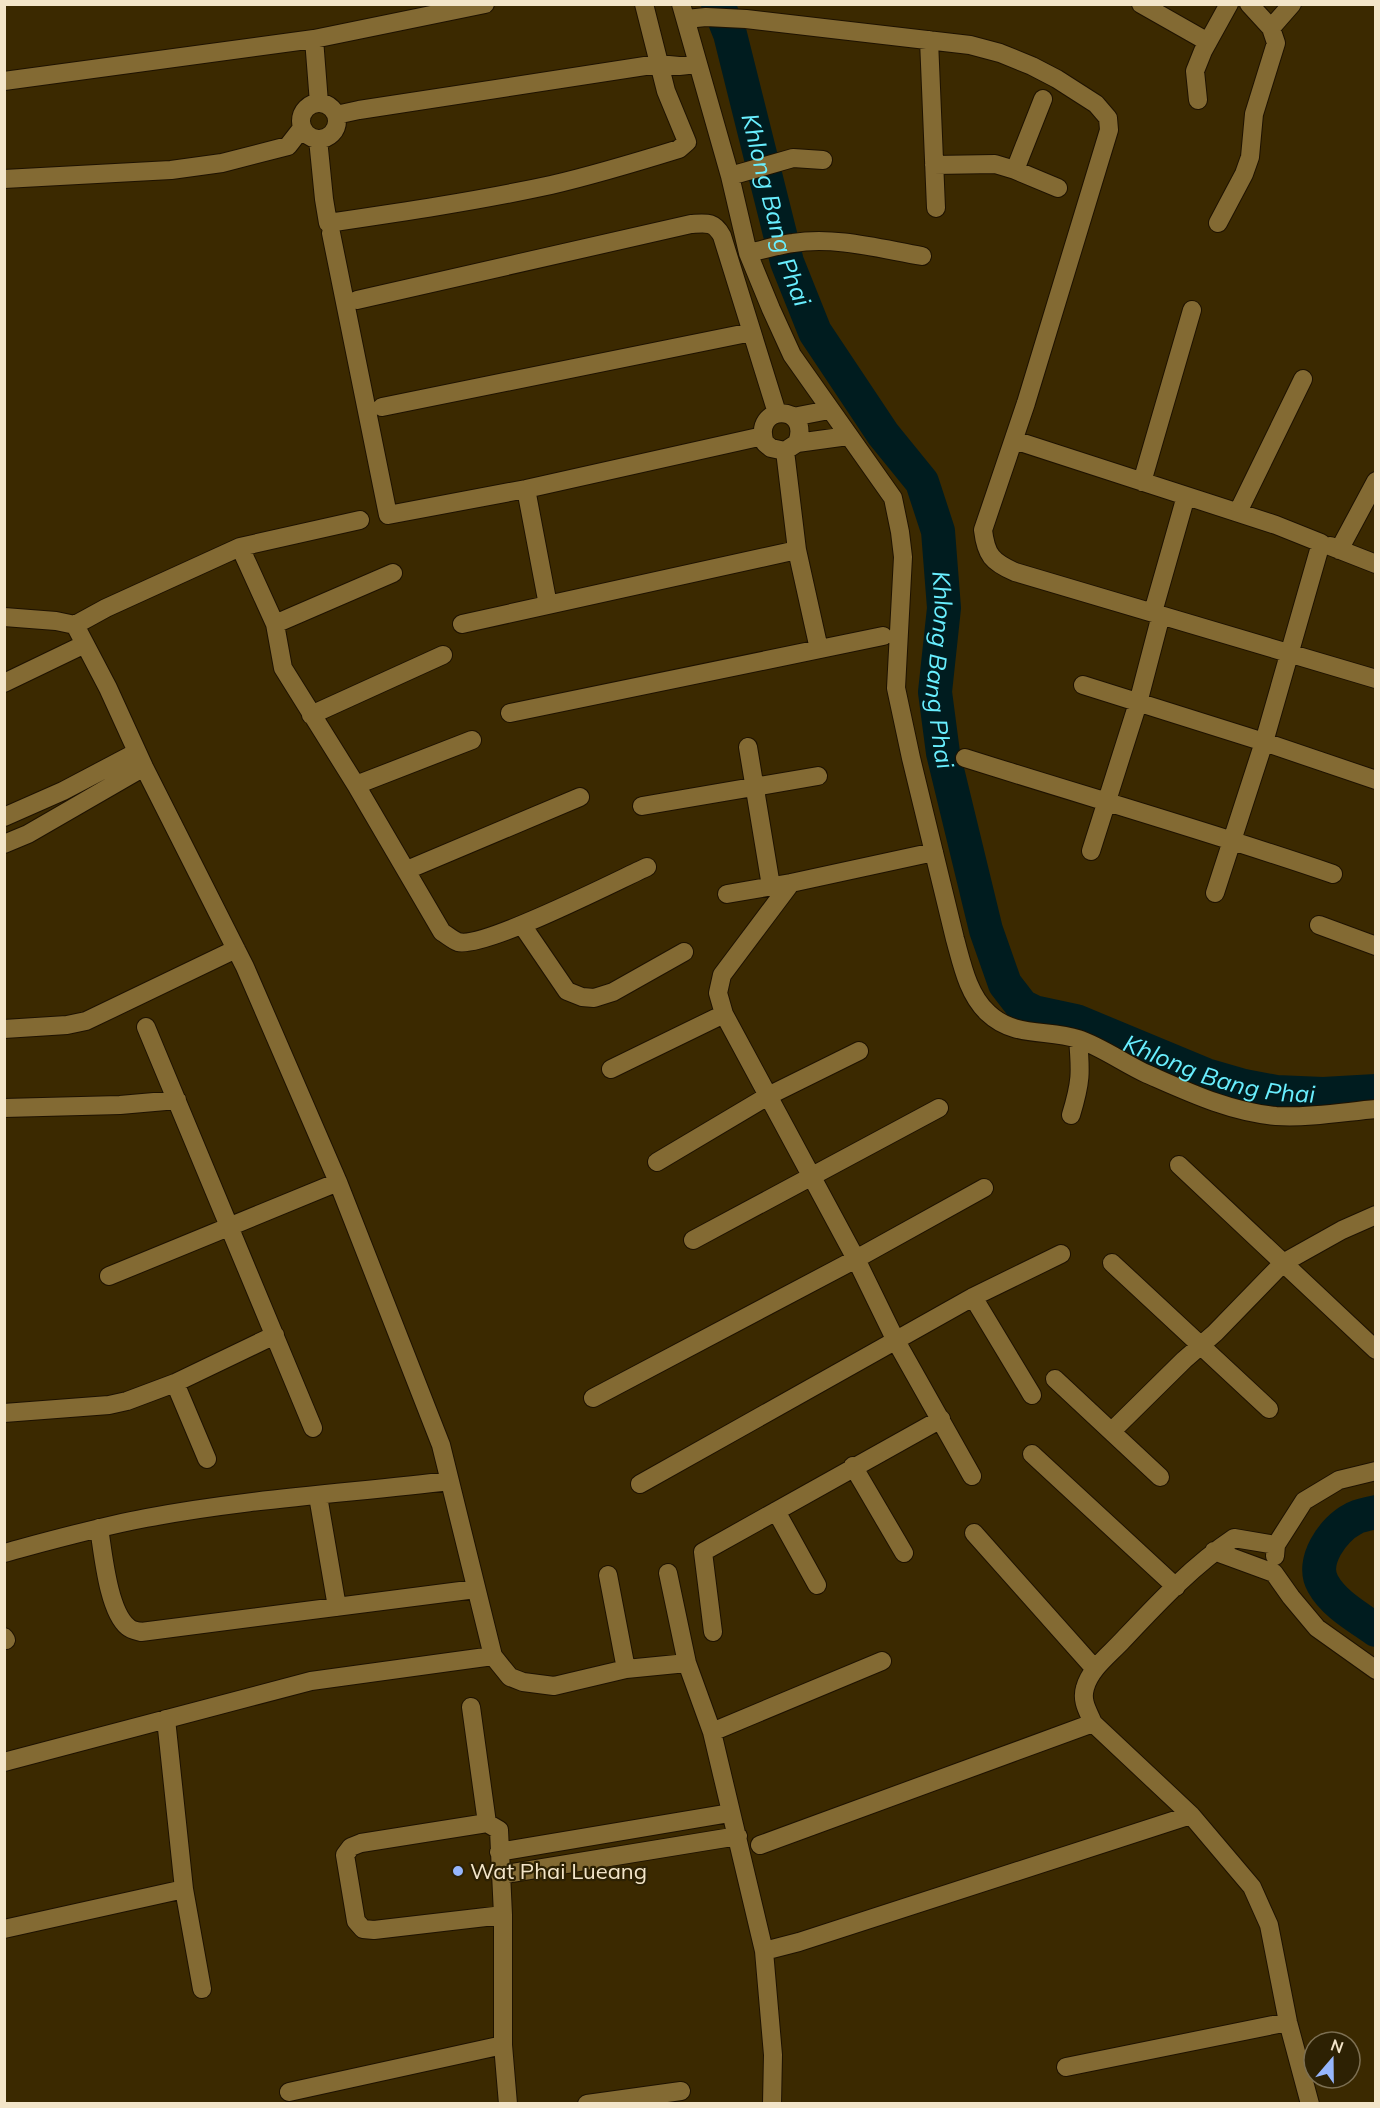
<svg xmlns="http://www.w3.org/2000/svg" width="1380" height="2108" viewBox="0 0 1380 2108" font-family="Mulish,sans-serif">
  <style>
    .lines { fill: none; stroke-linecap: round; stroke-linejoin: round }
    .river { stroke: #001c1f; stroke-width: 34 }
    .minor-casing { stroke: #1e1200; stroke-width: 20 }
    .minor { stroke: #836a33; stroke-width: 18 }
    .poi-dot { fill: #96b6fd; stroke: #2d2103; stroke-width: 2 }
    .labels { text-anchor: middle; dominant-baseline: central; stroke-width: 4.5; stroke-linejoin: round; paint-order: stroke }
    .poi-label { font-size: 22px; fill: #f3e5c9; stroke: #2d2103; text-anchor: start }
    .water-label { font-size: 24px; font-style: italic; fill: #69efff; stroke: #2d2103 }
  </style>
  <rect width="100%" height="100%" fill="#3b2900"/>
  <g class="lines">
    <g class="river">
      <path id="s1" d="M 718,4 L 730,34 L 787,262 L 815,332 L 883,434 L 922,482 L 938,531 L 944,608 L 935,692 L 943,753 L 986,930 L 1005,984 L 1022,1006 L 1034,1012 L 1076,1021 L 1206,1075 L 1244,1086 L 1276,1092 L 1323,1094 L 1376,1091"/>
      <path d="M 1376,1512 C 1369,1514 1359,1515 1353,1519 C 1333,1529 1310,1562 1323,1584 C 1334,1604 1358,1617 1376,1630"/>
    </g>
    <g class="minor-casing">
      <path id="minor" d="M 681,4 L 730,176 L 748,253 L 771,309 L 792,355 L 893,498 L 900,532 L 903,557 L 896,688 L 911,758 L 955,939 C 962,964 968,995 988,1013 C 1014,1038 1048,1029 1078,1039 C 1100,1046 1125,1064 1147,1074 C 1188,1092 1230,1112 1276,1116 C 1309,1118 1343,1112 1376,1109
        M 1141,4 L 1208,42
        M 686,19 L 706,17 L 746,19 L 970,45 L 1000,53 L 1032,66 L 1057,79 L 1096,104 L 1108,118 L 1109,130 L 1026,403 L 983,530 C 986,555 992,562 1015,572 L 1376,679
        M 1271,28 L 1292,4
        M 314,39 L 319,103
        M 929,40 L 936,208
        M 4,81 L 314,39 L 485,4
        M 1198,100 L 1195,71 L 1203,51 L 1229,4
        M301 121a18 18 0 1 1 36 0a18 18 0 1 1-36 0Z
        M 336,115 L 359,110 L 658,64 L 679,66 L 697,64
        M 318,139 L 324,199 L 328,223 C 403,212 477,201 551,185 C 594,175 637,162 679,149 L 687,142 L 685,137 L 666,91 L 644,4
        M 934,165 L 995,164 L 1015,170 L 1058,188
        M 1015,170 L 1043,99
        M 730,176 L 793,158 L 823,160
        M 4,179 L 171,170 L 222,163 L 288,146 L 302,128
        M 1218,223 L 1244,174 L 1250,157 L 1254,114 L 1276,43 L 1271,28 L 1249,4
        M 331,233 L 388,515 L 526,489 L 763,436
        M 748,253 C 763,250 778,245 793,243 C 835,236 881,249 922,256
        M 357,300 L 691,224 C 706,223 714,221 722,236 L 777,413
        M 382,407 L 752,332
        M 793,417 L 829,410
        M 1014,440 L 1276,525 L 1321,543 L 1264,742 L 1215,893
        M 797,443 C 812,403 751,404 765,443 L 771,448 L 785,451 L 797,443 L 848,436
        M 785,451 L 797,550 L 819,649
        M 1142,482 L 1192,310
        M 526,489 L 548,605
        M 1238,512 L 1303,379
        M 1330,546 L 1376,564
        M 240,547 L 275,624 L 283,668 L 356,785 L 442,932 C 447,935 453,940 458,942 C 484,949 616,881 647,867
        M 1339,550 L 1376,481
        M 1153,612 L 1186,496
        M 4,617 L 56,621 L 75,625 L 106,608 L 240,547 L 360,520
        M 275,624 L 393,573
        M 462,624 L 797,550
        M 75,625 L 108,688 L 144,767 L 245,967 L 338,1182 L 441,1445 L 493,1656 L 510,1677 L 523,1682 L 554,1686 L 626,1669 L 687,1663
        M 4,683 L 85,644
        M 1083,685 L 1264,742 L 1376,780
        M 510,713 L 883,636
        M 311,715 L 443,655
        M 748,747 L 771,886
        M 965,758 C 1088,797 1211,832 1333,874
        M 356,785 L 472,740
        M 642,806 L 818,776
        M 4,817 L 63,791 L 137,752
        M 4,844 L 28,834 L 144,767
        M 1091,851 L 1138,703 L 1161,615
        M 407,870 L 580,797
        M 791,883 L 722,975 L 718,993 L 724,1014 L 856,1259 L 896,1341 L 972,1476
        M 727,894 L 791,883 L 934,852
        M 522,925 L 567,991 L 582,997 L 594,998 L 613,992 L 684,952
        M 1319,925 L 1376,946
        M 146,1027 L 313,1428
        M 4,1029 L 67,1025 L 86,1021 L 236,949
        M 611,1069 L 724,1014
        M 4,1108 L 120,1105 L 177,1100
        M 1071,1115 C 1081,1082 1081,1073 1078,1039
        M 657,1162 L 768,1096 L 859,1051
        M 1179,1165 L 1376,1350
        M 693,1240 L 939,1108
        M 1112,1263 L 1269,1409
        M 109,1276 L 338,1182
        M 973,1297 L 1032,1395
        M 1055,1379 L 1160,1477
        M 175,1383 L 207,1459
        M 593,1398 L 856,1259 L 984,1188
        M 4,1413 L 109,1405 L 127,1401 L 175,1383 L 275,1335
        M 1112,1431 L 1184,1360 L 1215,1333 L 1283,1263 L 1342,1230 L 1376,1215
        M 1032,1454 L 1176,1587
        M 853,1466 L 904,1553
        M 640,1484 L 973,1297 L 1061,1254
        M 318,1496 L 337,1607
        M 776,1511 L 817,1585
        M 99,1528 C 103,1552 108,1611 128,1627 C 131,1630 137,1631 141,1632 L 476,1589
        M 974,1533 L 1095,1669
        M 1276,1545 L 1234,1538 C 1192,1566 1156,1605 1122,1641 C 1109,1655 1090,1669 1085,1688 C 1081,1701 1088,1711 1093,1723 L 1191,1815 L 1252,1887 L 1269,1925 L 1288,2022 L 1310,2104
        M 1214,1551 L 1274,1573 L 1291,1597 L 1317,1628 L 1376,1670
        M 4,1553 C 52,1540 98,1527 146,1518 C 246,1499 349,1493 450,1481
        M 1275,1556 L 1276,1545 L 1304,1501 L 1339,1480 L 1376,1471
        M 668,1573 L 687,1663 L 712,1732 L 764,1951 L 773,2055 L 772,2104
        M 608,1575 L 626,1669
        M 713,1632 L 703,1552 L 941,1419
        M 4,1637 L 6,1640
        M 471,1707 L 487,1823
        M 166,1719 L 184,1889 L 202,1989
        M 712,1732 L 882,1661
        M 4,1762 L 311,1681 L 493,1656
        M 760,1845 L 1093,1723
        M 499,1852 L 730,1813
        M 500,1875 L 738,1836
        M 503,1915 L 374,1930 L 363,1929 L 356,1921 L 345,1855 L 351,1847 L 361,1843 L 487,1823 L 499,1830 L 503,1915 L 503,2045 L 508,2104
        M 4,1929 L 184,1889
        M 764,1951 L 799,1942 L 1191,1815
        M 1066,2067 L 1288,2022
        M 289,2092 L 503,2045
        M 587,2104 L 681,2091"/>
    </g>
    <use href="#minor" class="minor"/>
  </g>
  <circle class="poi-dot" cx="458" cy="1871" r="6"/>
  <g class="labels">
    <g class="poi-label">
      <text x="470" y="1871">Wat Phai Lueang</text>
    </g>
    <g class="water-label">
      <text stroke="none"><textPath href="#s1" startOffset="214">Khlong Bang Phai</textPath></text>
      <text stroke="none"><textPath href="#s1" startOffset="718">Khlong Bang Phai</textPath></text>
      <text stroke="none"><textPath href="#s1" startOffset="1278">Khlong Bang Phai</textPath></text>
    </g>
  </g>
  <rect width="1380" height="2108" fill="none" stroke="#f3e5c9" stroke-width="12"/>
  <g transform="translate(1332 2060) rotate(20)"><circle r="28" fill="#2d2103" stroke="#7c6f52" stroke-width="1.5"/>
  <path d="M0-4.5L10 22L0 15L-10 22Z" fill="#96b6fd"/>
  <text y="-9" font-size="16" font-weight="bold" text-anchor="middle" fill="#f3e5c9">N</text>
  </g>
</svg>
